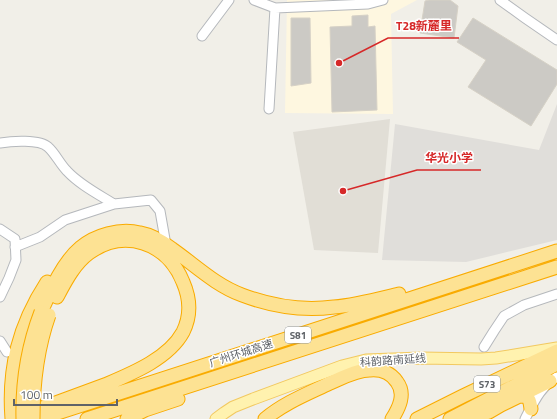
<svg xmlns="http://www.w3.org/2000/svg" width="557" height="419" viewBox="0 0 557 419" font-family="'Titillium Web','Noto Sans SC',sans-serif">
  <style>
    .commercial { fill: #fef7e0 }
    .industrial { fill: #e0deda }
    .education { fill: #e1ded6 }
    .building { fill: #cccac5; stroke: #d6d1c6 }
    .lines { fill: none; stroke-linecap: round; stroke-linejoin: round }
    .minor-casing { stroke: #b5b8bc; stroke-width: 11 }
    .major-casing { stroke: #f2c960; stroke-width: 13 }
    .highway-casing { stroke: #f9ab00; stroke-width: 15 }
    .minor { stroke: #fff; stroke-width: 9 }
    .major { stroke: #fff2af; stroke-width: 11 }
    .highway { stroke: #fde293; stroke-width: 13 }
    .highway-bridge-casing { stroke: #f9ab00; stroke-width: 15; stroke-linecap: butt }
    .highway-bridge { stroke: #fde293; stroke-width: 13 }
    .labels { text-anchor: middle; dominant-baseline: central; stroke-width: 3; stroke-linejoin: round; paint-order: stroke }
    .shield { fill: #fff; stroke: #8f9295; stroke-width: 1 }
    .shield-label { font-size: 10px; font-weight: bold; fill: #5f6368 }
    .street-label { font-size: 11px; fill: #5f6368; stroke: #fff }
    .leader { fill: none; stroke: #d62828; stroke-width: 1.5 }
    .callout-dot { fill: #d62828; stroke: #fff; stroke-width: 1.5 }
    .callout-label { font-size: 12px; text-anchor: middle; font-weight: bold; fill: #d62828; stroke: #fff; stroke-width: 3; stroke-linejoin: round; paint-order: stroke }
  </style>
  <rect width="100%" height="100%" fill="#f1efe8"/>
  <path class="commercial" d="M 287,0 L 417,0 L 391,14 L 393,114 L 285,113 Z"/>
  <path class="industrial" d="M 557,104 L 557,240 L 466,262 L 382,260 L 395,124 L 539,150 Z"/>
  <path class="education" d="M 390,119 L 378,253 L 314,250 L 293,132 Z"/>
  <path class="building" d="M 429,0 L 450,0 L 458,6 L 454,38 L 420,33 L 425,1 Z
    M 368,15 L 368,27 L 375,26 L 377,110 L 332,112 L 330,27 L 352,26 L 352,16 Z
    M 291,18 L 310,18 L 311,83 L 291,86 Z
    M 473,18 L 557,70 L 557,84 L 531,126 L 468,87 L 486,60 L 457,42 Z"/>
  <g class="lines">
    <g class="minor-casing">
      <path id="minor" d="M 254,0 L 275,8 L 368,4 L 383,0
        M 500,0 L 525,18 L 557,40
        M 202,36 L 229,0
        M 269,109 L 275,8
        M 0,143 C 11,141 40,139 48,147 C 55,153 60,164 67,171 C 80,185 98,194 114,204
        M 0,229 L 15,239 L 16,260 L 9,278 L 0,297
        M 15,247 L 40,237 L 65,220 L 114,204 L 151,200 L 160,211 L 166,245
        M 0,341 L 7,352
        M 484,347 L 494,331 L 504,316 L 524,305 L 557,294
        M 525,419 C 534,402 540,387 557,377"/>
    </g>
    <g class="major-casing">
      <path id="major" d="M 216,419 L 224,413 L 233,407 L 253,399 L 342,366 L 366,360 L 421,358 L 481,359 L 496,358 L 515,355 L 557,348"/>
    </g>
    <g class="highway-casing">
      <path id="highway" d="M 41,312 C 50,292 63,262 80,248 C 95,235 120,228 140,233 C 151,235 163,242 172,249 C 195,265 215,285 242,295 C 271,306 304,311 334,307 C 356,305 378,299 399,294
        M 520,396 C 529,396 530,400 531,409
        M 461,417 L 476,416 L 489,412 L 501,405 L 550,381
        M 12,419 L 107,384 C 133,373 169,358 183,332 C 191,316 190,298 183,282 C 167,242 124,228 89,253 C 74,264 65,282 57,297
        M 12,419 C 8,368 19,325 47,282
        M 39,419 L 557,251
        M 87,419 L 557,267
        M 127,419 L 145,410 L 178,399
        M 265,419 C 284,403 307,394 330,383 C 342,378 356,370 370,370 C 381,369 391,373 397,382 C 406,394 399,408 392,419
        M 417,419 L 463,396 L 557,351
        M 450,419 L 557,364"/>
    </g>
    <use href="#minor" class="minor"/>
    <use href="#major" class="major"/>
    <use href="#highway" class="highway"/>
    <g class="highway-bridge-casing">
      <path id="highway-bridge" d="M 23,419 C 22,382 28,346 41,312
        M 33,419 C 33,383 37,349 49,315"/>
    </g>
    <use href="#highway-bridge" class="highway-bridge"/>
  </g>
  <g class="labels">
    <g class="shield">
      <rect x="285" y="327" width="26" height="16" rx="3"/>
      <rect x="474" y="376" width="26" height="16" rx="3"/>
    </g>
    <g class="shield-label">
      <text x="298" y="335">S81</text>
      <text x="487" y="384">S73</text>
    </g>
    <g class="street-label">
      <text transform="translate(241 353) rotate(-18)">广州环城高速</text>
      <text transform="translate(393 360) rotate(-4)">科韵路南延线</text>
    </g>
  </g>
  <path class="leader" d="M339 63L388 38H459M343 191L417 170H481"/>
  <g class="callout-dot">
    <circle cx="339" cy="63" r="4"/>
    <circle cx="343" cy="191" r="4"/>
  </g>
  <g class="callout-label">
    <text x="424" y="30">T28新麓里</text>
    <text x="449" y="162">华光小学</text>
  </g>
  <path d="M14 399v6h103v-6" fill="none" stroke="#5f6368" stroke-width="2"/>
  <text x="20" y="399" font-size="12" fill="#5f6368" stroke="#ffffff" stroke-width="3" paint-order="stroke">100 m</text>
</svg>
